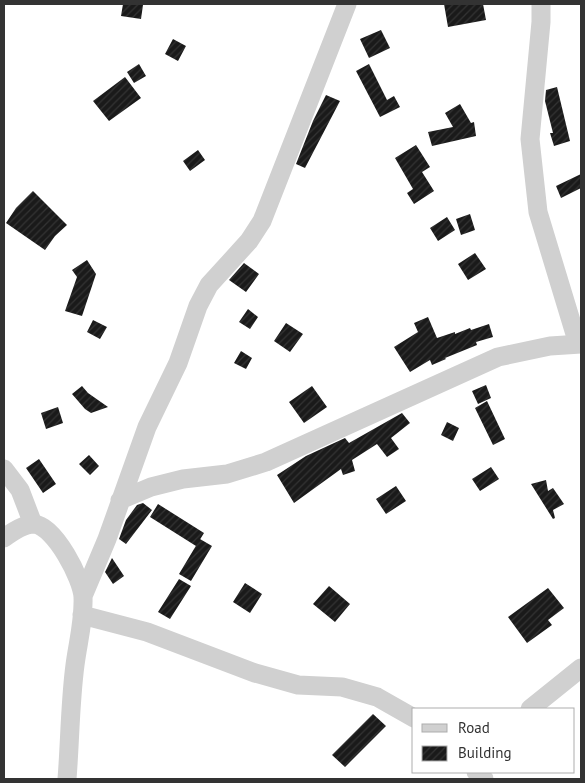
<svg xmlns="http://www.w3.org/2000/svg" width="585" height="783" viewBox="0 0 585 783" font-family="'PT Sans',sans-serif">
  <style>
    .building { fill: url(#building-hatch) }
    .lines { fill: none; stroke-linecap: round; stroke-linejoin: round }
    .minor { stroke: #d0d0d0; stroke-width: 19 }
  </style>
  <defs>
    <pattern id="building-hatch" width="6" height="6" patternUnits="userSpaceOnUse" patternTransform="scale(1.25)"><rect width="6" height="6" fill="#1a1a1a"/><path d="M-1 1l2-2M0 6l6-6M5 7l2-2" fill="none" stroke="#333"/></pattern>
  </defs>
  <rect width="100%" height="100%" fill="#fff"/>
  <path class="building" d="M 123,4 L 143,5 L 141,19 L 121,16 Z
    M 444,4 L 483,4 L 486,20 L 448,27 Z
    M 381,30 L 390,48 L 369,58 L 360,39 Z
    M 173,39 L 186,46 L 178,61 L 165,54 Z
    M 139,64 L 146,76 L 134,83 L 127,72 Z
    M 369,64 L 387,100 L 394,96 L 400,107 L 380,117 L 356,71 Z
    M 125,77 L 141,98 L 109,121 L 93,101 Z
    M 557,87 L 570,141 L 554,146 L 550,133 L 553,133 L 545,101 L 546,90 Z
    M 326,95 L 340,101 L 305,168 L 296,164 L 313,121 Z
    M 460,104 L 471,123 L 474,122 L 476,136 L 432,146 L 428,132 L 453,127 L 445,113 Z
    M 416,145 L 430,167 L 422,172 L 434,191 L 414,204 L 407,193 L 413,189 L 395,158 Z
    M 198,150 L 205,160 L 190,171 L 183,161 Z
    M 581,174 L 581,188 L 561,198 L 556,186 Z
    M 33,191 L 67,225 L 55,236 L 45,250 L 6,223 L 16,208 Z
    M 470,214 L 475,230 L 461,235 L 456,219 Z
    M 447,217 L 455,230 L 438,241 L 430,228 Z
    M 475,253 L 486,269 L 468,280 L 458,264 Z
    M 87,260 L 96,274 L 82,316 L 65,311 L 77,277 L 72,270 Z
    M 244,263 L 259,274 L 246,292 L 229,280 Z
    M 248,309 L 258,317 L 250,329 L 239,322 Z
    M 428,317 L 437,338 L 455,332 L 455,334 L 470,328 L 471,330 L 489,324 L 493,337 L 476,342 L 477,345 L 445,358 L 446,359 L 432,365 L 430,360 L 410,372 L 394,347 L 418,332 L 414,323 Z
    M 93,320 L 107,327 L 100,339 L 87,332 Z
    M 286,323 L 303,334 L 290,352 L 274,341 Z
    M 241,351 L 252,358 L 246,369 L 234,363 Z
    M 486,385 L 491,398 L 478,404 L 472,391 Z
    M 82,386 L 88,393 L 108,407 L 91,413 L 85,409 L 72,394 Z
    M 312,386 L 327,407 L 304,423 L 289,402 Z
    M 487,401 L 505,439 L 493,445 L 475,408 Z
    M 58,407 L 63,423 L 46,429 L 41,413 Z
    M 402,413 L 410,423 L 391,438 L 399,449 L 387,457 L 377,444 L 352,460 L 355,471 L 343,475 L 341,469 L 294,503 L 277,475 L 306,456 L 345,438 L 349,443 Z
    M 447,422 L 459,428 L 453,441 L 441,435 Z
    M 89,455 L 99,466 L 90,475 L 79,464 Z
    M 39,459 L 56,484 L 43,493 L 26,468 Z
    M 491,467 L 499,479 L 480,491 L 472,479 Z
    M 546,480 L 548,491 L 553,488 L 564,504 L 553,510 L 555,518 L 553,519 L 531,484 Z
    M 396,486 L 406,501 L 386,514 L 376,499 Z
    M 143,503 L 152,510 L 126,544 L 119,539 L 126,520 L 137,505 Z
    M 158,504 L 204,533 L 196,546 L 150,517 Z
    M 200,539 L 212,546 L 191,581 L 179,574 Z
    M 112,558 L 124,576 L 113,584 L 105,572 Z
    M 179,579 L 191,586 L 170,619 L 158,612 Z
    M 245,583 L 262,594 L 250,613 L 233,602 Z
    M 329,586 L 350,604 L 335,622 L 313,604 Z
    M 548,588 L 564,608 L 548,620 L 552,625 L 527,643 L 508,617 Z
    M 373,714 L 386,726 L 345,767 L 332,755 Z"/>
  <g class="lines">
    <path class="minor" d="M 541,4 L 541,22 L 530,139 L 538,212 L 578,344
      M 4,469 L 20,490 L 33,524
      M 120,500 L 151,487 L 183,479 L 227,474 L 266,462 L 498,357 L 550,346 L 581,344
      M 4,538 C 12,532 24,524 34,524 C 55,526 82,579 83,597 C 84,621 78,642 75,665 C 70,703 70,742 67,779
      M 83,596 L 107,539 L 147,427 L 178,363 L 198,306 L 209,285 L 249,241 L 262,221 L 347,4
      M 82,615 L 147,632 L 255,673 L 298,685 L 342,687 L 377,697 L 414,718
      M 530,709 L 581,668
      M 476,772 L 484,779"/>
  </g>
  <rect width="585" height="783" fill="none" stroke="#333333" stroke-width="10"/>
  <rect x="412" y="708" width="162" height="65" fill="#ffffff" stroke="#adadad"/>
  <rect x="422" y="724" width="25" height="8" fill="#d0d0d0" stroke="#adadad"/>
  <text x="458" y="733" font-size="15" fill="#333333">Road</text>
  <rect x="422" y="746" width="25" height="15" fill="url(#building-hatch)" stroke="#adadad"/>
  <text x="458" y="758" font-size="15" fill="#333333">Building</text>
</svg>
